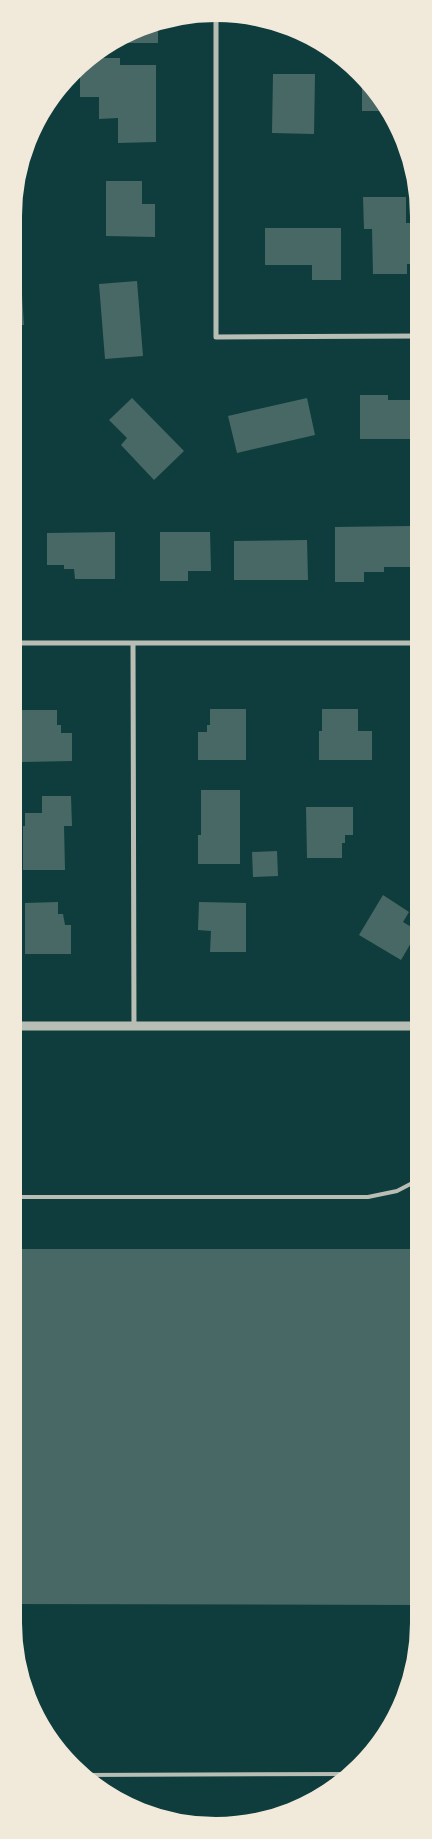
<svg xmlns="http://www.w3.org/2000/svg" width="432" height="1839" viewBox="0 0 432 1839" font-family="'Fira Sans Condensed',sans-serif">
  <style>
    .building { fill: #486865 }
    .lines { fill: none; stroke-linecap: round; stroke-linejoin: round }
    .service { stroke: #b8beb3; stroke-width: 4 }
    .minor { stroke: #b8beb3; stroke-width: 5 }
    .tertiary { stroke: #b8beb3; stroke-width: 9 }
    .rim { fill: none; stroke: #f1e9da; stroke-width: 6 }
  </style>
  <rect width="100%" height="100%" fill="#0f3d3e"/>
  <path class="building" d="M 158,19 L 158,43 L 115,43 L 115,41 Z
    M 86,58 L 120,58 L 120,65 L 156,65 L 156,142 L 118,143 L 118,118 L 99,119 L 99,97 L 80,97 L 80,64 Z
    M 362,71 L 391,111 L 362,111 Z
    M 273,74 L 315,74 L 314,134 L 272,133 Z
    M 106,181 L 142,181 L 142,204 L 155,204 L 155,237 L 106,236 Z
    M 363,197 L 406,197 L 406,223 L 420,223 L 420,264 L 407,264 L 407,274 L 373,274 L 372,229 L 364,229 Z
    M 265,228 L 341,228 L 341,280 L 312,280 L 312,265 L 265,265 Z
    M 19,249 L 24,325 L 12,325 L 12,250 Z
    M 137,281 L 143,356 L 105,359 L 99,284 Z
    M 360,395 L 388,395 L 388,400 L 413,400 L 413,439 L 360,439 Z
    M 132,398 L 184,451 L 154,480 L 121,445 L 127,438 L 109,420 Z
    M 307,398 L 315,435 L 237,453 L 228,416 Z
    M 410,526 L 410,567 L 384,567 L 384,572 L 364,572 L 364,582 L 335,582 L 335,527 Z
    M 115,532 L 115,579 L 75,579 L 74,569 L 64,569 L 64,565 L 47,565 L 47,533 Z
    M 160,532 L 210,532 L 211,571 L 188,571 L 188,581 L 160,581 Z
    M 307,540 L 308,580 L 234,580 L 234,541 Z
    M 11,545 L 21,545 L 21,581 L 11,581 Z
    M 210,709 L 246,709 L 246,760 L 198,760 L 198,732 L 207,732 L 207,725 L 210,725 Z
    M 322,709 L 358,709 L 358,731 L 372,731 L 372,760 L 319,760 L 319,731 L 322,731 Z
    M 22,710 L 57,710 L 57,725 L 61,725 L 61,733 L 72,733 L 72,761 L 22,762 Z
    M 201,790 L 240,790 L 240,864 L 198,864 L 198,835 L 201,835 Z
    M 42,796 L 71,796 L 72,826 L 64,826 L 65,870 L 23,870 L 23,826 L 25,826 L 25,813 L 42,813 Z
    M 306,807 L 353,807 L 353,835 L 345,835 L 345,843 L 342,843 L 342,858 L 307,858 Z
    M 277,851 L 278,876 L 253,877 L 252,852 Z
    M 383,895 L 409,912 L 403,922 L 418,931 L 401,960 L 359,935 Z
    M 58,902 L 58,914 L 63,914 L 65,925 L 71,925 L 71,954 L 25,954 L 25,903 Z
    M 199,902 L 246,903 L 246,952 L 210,952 L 211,931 L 198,930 Z
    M 10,1249 L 420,1249 L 420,1605 L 10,1604 Z"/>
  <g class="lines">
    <path class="service" d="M 11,1197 L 368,1197 L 397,1191 L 420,1179
      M 82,1775 L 352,1774"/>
    <path class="minor" d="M 216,14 L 216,337 L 420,336
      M 11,643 L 420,643
      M 133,643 L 134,1026"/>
    <path class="tertiary" d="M 11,1026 L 420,1026"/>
  </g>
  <path d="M0 0H432V1839H0ZM216 19H216A197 197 0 0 1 413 216V1623A197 197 0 0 1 216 1820H216A197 197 0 0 1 19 1623V216A197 197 0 0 1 216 19Z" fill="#f1e9da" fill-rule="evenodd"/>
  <path class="rim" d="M216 19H216A197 197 0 0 1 413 216V1623A197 197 0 0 1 216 1820H216A197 197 0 0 1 19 1623V216A197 197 0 0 1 216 19Z"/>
</svg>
